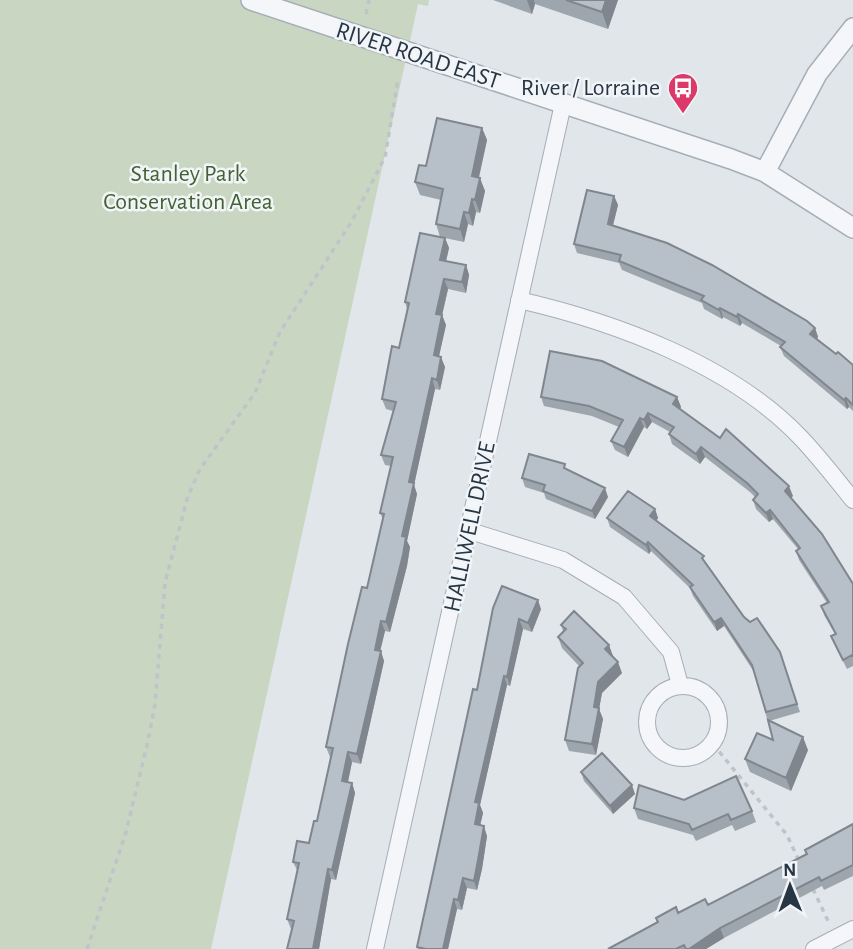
<svg xmlns="http://www.w3.org/2000/svg" width="853" height="949" viewBox="0 0 853 949" font-family="'Alegreya Sans',sans-serif">
  <style>
    .green { fill: #c9d6c1 }
    .lines { fill: none; stroke-linecap: round; stroke-linejoin: round }
    .minor-casing { stroke: #a5aeb6; stroke-width: 18 }
    .tertiary-casing { stroke: #a5aeb6; stroke-width: 22 }
    .path { stroke: #bfc4ca; stroke-width: 3.5; stroke-dasharray: 5 5; stroke-linecap: butt }
    .minor { stroke: #f4f6f9; stroke-width: 16 }
    .tertiary { stroke: #f4f6f9; stroke-width: 19 }
    .wall { fill: #9da5ad }
    .shaded-wall { fill: #80868d }
    .building { fill: #b7c0c9; stroke: #80868d; stroke-width: 2 }
    .labels { text-anchor: middle; dominant-baseline: central; stroke-width: 5; stroke-linejoin: round; paint-order: stroke }
    .street-label { font-size: 24px; fill: #273645; stroke: #f1f5f8 }
    .poi-label { font-size: 24px; fill: #273645; stroke: #f1f5f8; text-anchor: end }
    .park-label { font-size: 24px; fill: #436233; stroke: #f1f5f8 }
  </style>
  <rect width="100%" height="100%" fill="#e1e6eb"/>
  <path class="green" d="M 0,0 L 429,0 L 428,6 L 418,4 L 211,949 L 0,949 Z"/>
  <g class="lines">
    <g class="minor-casing">
      <path id="minor" d="M 519,300 C 615,322 732,365 801,438 C 819,457 836,479 853,500
        M 470,531 L 563,560 L 624,597 L 671,652 L 680,685
        M647 722a36 36 0 1 1 72 0a36 36 0 1 1-72 0Z
        M 375,949 L 563,104
        M 814,949 L 853,929"/>
    </g>
    <g class="tertiary-casing">
      <path id="tertiary" d="M 251,0 L 731,159 L 765,172 L 853,228
        M 765,172 L 817,74 L 853,28"/>
    </g>
    <path class="path" d="M 366,14 L 369,0
      M 713,744 L 787,835 L 800,863
      M 813,889 L 829,923
      M 87,949 L 126,832 L 148,741 L 155,704 L 165,583 L 188,496 L 200,469 L 255,393 L 280,332 L 352,221 L 385,157 L 398,80"/>
    <use href="#minor" class="minor"/>
    <use href="#tertiary" class="tertiary"/>
  </g>
  <path class="wall" d="M 493,0 L 618,0 L 608,29 L 535,4 L 532,14 Z
    M 482,128 L 487,140 L 479,178 L 485,191 L 480,213 L 476,212 L 473,226 L 468,224 L 464,242 L 440,237 L 436,224 L 441,200 L 420,195 L 415,182 L 426,166 Z
    M 614,196 L 618,205 L 613,225 L 815,328 L 818,337 L 817,339 L 836,354 L 853,365 L 853,411 L 849,407 L 847,409 L 784,356 L 780,347 L 781,346 L 742,323 L 740,326 L 723,317 L 722,319 L 704,309 L 702,303 L 622,270 L 619,263 L 577,253 L 574,244 Z
    M 445,238 L 449,248 L 446,261 L 466,265 L 469,275 L 466,293 L 448,289 L 442,315 L 446,325 L 439,356 L 445,367 L 440,390 L 435,389 L 414,485 L 417,494 L 407,541 L 410,547 L 407,566 L 390,632 L 385,631 L 380,651 L 384,661 L 361,764 L 352,762 L 348,782 L 352,783 L 355,793 L 336,880 L 331,879 L 319,949 L 287,949 L 292,929 L 291,929 L 287,919 L 298,872 L 293,862 L 309,843 L 317,821 L 331,757 L 330,757 L 326,747 L 367,588 L 383,519 L 380,513 L 391,466 L 385,465 L 381,455 L 393,411 L 386,409 L 382,399 L 399,348 L 407,309 L 405,302 Z
    M 541,397 L 677,397 L 681,407 L 680,408 L 793,496 L 791,498 L 853,584 L 853,666 L 847,669 L 835,645 L 831,636 L 835,634 L 824,615 L 821,606 L 827,603 L 799,560 L 796,551 L 798,549 L 773,519 L 769,522 L 756,509 L 753,500 L 755,497 L 750,492 L 705,457 L 700,464 L 672,444 L 669,434 L 670,432 L 652,422 L 647,429 L 644,427 L 628,457 L 615,450 L 611,441 L 619,427 L 592,416 L 544,406 Z
    M 567,469 L 608,497 L 595,519 L 546,499 L 544,493 L 525,487 L 522,478 Z
    M 655,509 L 658,518 L 656,521 L 707,564 L 744,617 L 780,652 L 800,712 L 769,721 L 808,750 L 791,791 L 750,772 L 745,759 L 773,740 L 754,672 L 724,626 L 717,631 L 693,596 L 690,588 L 651,551 L 649,554 L 610,527 L 607,518 Z
    M 493,608 L 541,609 L 532,632 L 523,629 L 510,686 L 507,685 L 480,805 L 483,813 L 480,826 L 487,836 L 482,869 L 477,890 L 467,888 L 462,910 L 457,909 L 448,949 L 418,949 L 417,947 L 477,690 Z
    M 561,625 L 609,645 L 612,656 L 622,673 L 602,693 L 599,709 L 603,719 L 596,755 L 569,751 L 565,740 L 579,666 L 562,648 L 558,637 L 563,631 Z
    M 581,772 L 635,794 L 613,814 L 584,781 Z
    M 684,800 L 752,811 L 756,822 L 735,831 L 732,825 L 696,841 L 693,835 L 638,819 L 634,808 Z
    M 853,824 L 853,876 L 824,890 L 822,886 L 724,938 L 706,949 L 608,949 L 657,923 L 656,918 L 708,905 L 807,855 L 805,850 Z"/>
  <path class="shaded-wall" d="M 527,0 L 534,0 L 535,4 L 532,14 Z
    M 606,0 L 618,0 L 608,29 L 602,12 Z
    M 482,128 L 487,140 L 476,189 L 472,176 Z
    M 480,178 L 485,191 L 480,213 L 475,200 Z
    M 614,196 L 618,205 L 611,233 L 608,224 Z
    M 472,199 L 476,212 L 473,226 L 469,213 Z
    M 464,212 L 468,224 L 464,242 L 460,229 Z
    M 445,238 L 449,248 L 444,270 L 440,260 Z
    M 466,265 L 469,275 L 466,293 L 462,282 Z
    M 444,279 L 448,289 L 440,324 L 436,314 Z
    M 720,308 L 723,317 L 722,319 L 719,310 Z
    M 738,314 L 742,323 L 740,326 L 737,317 Z
    M 442,315 L 446,325 L 437,365 L 434,355 Z
    M 815,328 L 818,337 L 813,343 L 810,334 Z
    M 441,357 L 445,367 L 440,390 L 437,380 Z
    M 432,378 L 435,389 L 414,485 L 417,494 L 407,541 L 410,547 L 407,566 L 390,632 L 386,622 L 402,536 L 409,482 Z
    M 677,397 L 681,407 L 677,413 L 673,404 Z
    M 846,398 L 849,407 L 847,409 L 844,400 Z
    M 648,413 L 652,422 L 647,429 L 644,420 Z
    M 640,418 L 644,427 L 628,457 L 624,447 Z
    M 701,447 L 705,457 L 700,464 L 696,454 Z
    M 789,486 L 793,496 L 788,500 L 785,491 Z
    M 605,488 L 608,497 L 595,519 L 592,511 Z
    M 655,509 L 658,518 L 654,525 L 650,516 Z
    M 770,510 L 773,519 L 769,522 L 766,513 Z
    M 648,542 L 651,551 L 649,554 L 646,545 Z
    M 538,600 L 541,609 L 532,632 L 528,623 Z
    M 721,618 L 724,626 L 717,631 L 714,622 Z
    M 519,619 L 523,629 L 510,686 L 507,677 Z
    M 381,621 L 385,631 L 378,660 L 375,650 Z
    M 609,645 L 613,656 L 609,660 L 605,649 Z
    M 381,651 L 384,661 L 361,764 L 357,754 Z
    M 618,662 L 622,673 L 602,693 L 599,709 L 603,719 L 596,755 L 592,744 L 594,707 L 598,682 Z
    M 504,676 L 507,685 L 480,805 L 483,813 L 478,834 L 475,824 L 475,802 Z
    M 803,737 L 808,750 L 791,791 L 786,778 Z
    M 348,752 L 352,762 L 346,791 L 342,781 Z
    M 352,783 L 355,793 L 336,880 L 332,870 Z
    M 632,785 L 635,794 L 613,814 L 610,806 Z
    M 484,826 L 487,836 L 482,869 L 477,890 L 474,881 Z
    M 328,869 L 331,879 L 319,949 L 313,949 Z
    M 463,878 L 467,888 L 462,910 L 458,900 Z
    M 454,899 L 457,909 L 448,949 L 443,949 Z
    M 720,928 L 724,938 L 706,949 L 689,949 Z"/>
  <path class="building" d="M 566,0 L 606,0 L 602,12 Z
    M 437,118 L 482,128 L 472,176 L 480,178 L 475,200 L 472,199 L 469,213 L 464,212 L 460,229 L 436,224 L 443,189 L 415,182 L 419,165 L 426,166 Z
    M 587,190 L 614,196 L 608,224 L 667,243 L 712,265 L 807,321 L 815,328 L 810,334 L 836,354 L 838,352 L 853,365 L 853,405 L 846,398 L 844,400 L 780,347 L 785,342 L 738,314 L 737,317 L 720,308 L 719,310 L 701,300 L 704,296 L 619,261 L 621,255 L 574,244 Z
    M 420,233 L 445,238 L 440,260 L 466,265 L 462,282 L 444,279 L 436,314 L 442,315 L 434,355 L 441,357 L 437,380 L 432,378 L 409,482 L 414,483 L 402,536 L 406,537 L 403,555 L 386,622 L 381,621 L 375,650 L 381,651 L 357,754 L 348,752 L 342,781 L 352,783 L 332,870 L 328,869 L 313,949 L 287,949 L 294,921 L 287,919 L 299,863 L 293,862 L 297,841 L 309,843 L 314,821 L 317,821 L 333,748 L 326,747 L 348,644 L 362,587 L 367,588 L 384,514 L 380,513 L 393,457 L 381,455 L 396,402 L 382,399 L 392,346 L 399,348 L 409,303 L 405,302 Z
    M 550,351 L 602,361 L 677,397 L 673,404 L 720,438 L 726,429 L 789,486 L 785,491 L 822,534 L 853,584 L 853,656 L 852,655 L 843,660 L 831,636 L 836,634 L 821,606 L 829,602 L 796,551 L 800,548 L 770,510 L 766,513 L 753,500 L 758,494 L 747,483 L 701,447 L 696,454 L 669,434 L 674,427 L 648,413 L 644,420 L 640,418 L 624,447 L 611,441 L 623,420 L 589,406 L 541,397 Z
    M 529,454 L 565,464 L 564,468 L 605,488 L 592,511 L 543,491 L 545,485 L 522,478 Z
    M 628,491 L 655,509 L 650,516 L 704,556 L 702,558 L 744,617 L 750,622 L 757,618 L 780,652 L 797,704 L 766,712 L 752,665 L 721,618 L 714,622 L 690,587 L 693,585 L 648,542 L 646,545 L 607,518 Z
    M 502,586 L 538,600 L 528,623 L 519,619 L 507,677 L 504,676 L 475,802 L 479,803 L 475,824 L 484,826 L 478,860 L 474,881 L 463,878 L 458,900 L 454,899 L 443,949 L 426,949 L 417,947 L 473,689 L 477,690 L 493,608 Z
    M 574,611 L 609,645 L 605,649 L 618,662 L 598,682 L 594,707 L 599,708 L 592,744 L 565,740 L 578,668 L 583,663 L 558,637 L 566,629 L 561,625 Z
    M 768,720 L 803,737 L 786,778 L 745,759 L 757,733 L 773,740 Z
    M 602,753 L 632,785 L 610,806 L 581,772 Z
    M 736,776 L 752,811 L 731,820 L 728,814 L 692,830 L 689,824 L 634,808 L 639,785 L 684,800 Z
    M 853,824 L 853,865 L 821,881 L 819,877 L 790,892 L 720,928 L 689,949 L 686,949 L 684,945 L 676,949 L 608,949 L 658,922 L 656,918 L 676,907 L 678,913 L 705,899 L 708,905 L 807,854 L 805,850 Z"/>
  <defs>
    <g id="bus-pin" transform="scale(1.575)"><path d="M0 17L-7.5 6A9.5 9.5 0 1 1 7.5 6Z" fill="#dd386a" stroke="#f1f5f8"/><path d="M-5-6H5V4H4V6H2V4H-2V6H-4V4H-5ZM-3.5-4V0h7V-4ZM-3.5 1.2v1.5H-2V1.2ZM2 1.2v1.5H3.5V1.2Z" fill="#fff"/></g>
  </defs>
  <g fill-rule="evenodd">
    <use href="#bus-pin" x="683" y="88"/>
  </g>
  <g class="labels">
    <g class="street-label">
      <text transform="translate(418 56) rotate(18)">RIVER ROAD EAST</text>
      <text transform="translate(470 527) rotate(-78)">HALLIWELL DRIVE</text>
    </g>
    <g class="poi-label">
      <text x="660" y="88">River / Lorraine</text>
    </g>
    <g class="park-label">
      <text x="188" y="174">Stanley Park<tspan x="188" dy="28">Conservation Area</tspan></text>
    </g>
  </g>
  <g transform="translate(790 886) rotate(359)" stroke="#f1f5f8" stroke-width="5" paint-order="stroke">
  <path d="M0-5L12 26L0 18L-12 26Z" fill="#273645"/>
  <text y="-10" font-size="19" font-weight="bold" text-anchor="middle" fill="#273645">N</text>
  </g>
</svg>
